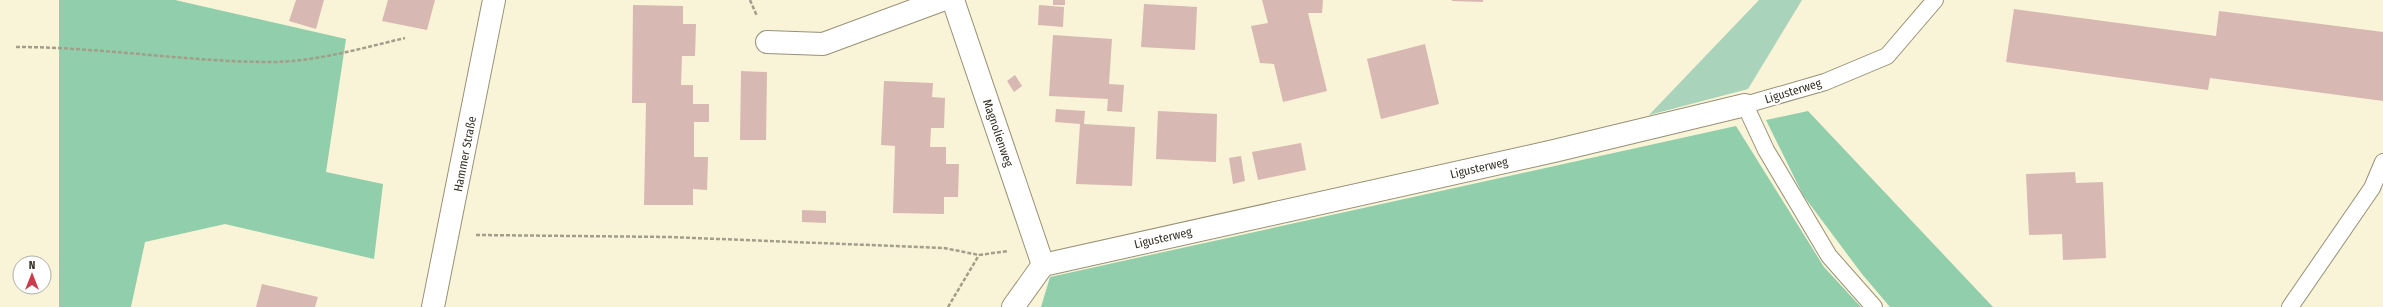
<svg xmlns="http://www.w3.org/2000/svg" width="2383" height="307" viewBox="0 0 2383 307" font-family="'Fira Sans Condensed',sans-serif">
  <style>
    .green { fill: #a9d3bb }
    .forest { fill: #90ceac }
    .building { fill: #d8b8b2 }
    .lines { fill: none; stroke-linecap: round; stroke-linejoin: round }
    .lane-casing { stroke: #979177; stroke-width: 18 }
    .street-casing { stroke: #979177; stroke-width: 24 }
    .secondary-casing { stroke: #979177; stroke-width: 24 }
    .path { stroke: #a39e8a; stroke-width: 2.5; stroke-dasharray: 4 2; stroke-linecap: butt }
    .lane { stroke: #fff; stroke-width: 16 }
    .street { stroke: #fff; stroke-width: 22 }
    .secondary { stroke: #fff; stroke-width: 22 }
    .labels { text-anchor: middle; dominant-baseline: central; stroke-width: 4; stroke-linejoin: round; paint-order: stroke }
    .street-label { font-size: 12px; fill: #343126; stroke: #fff }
  </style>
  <rect width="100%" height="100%" fill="#f9f3d7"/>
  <path class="green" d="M 1759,0 L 1802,0 L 1748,89 L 1649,115 Z"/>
  <path class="forest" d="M 59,0 L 175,0 L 346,39 L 326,172 L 383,184 L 374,259 L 225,224 L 145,242 L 131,307 L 59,307 Z
    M 1808,111 L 1993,307 L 1890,307 L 1862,274 L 1803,195 L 1766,120 Z
    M 1736,126 L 1824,267 L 1861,307 L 1041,307 L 1050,277 Z"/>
  <path class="building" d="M 296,0 L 324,0 L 316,29 L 289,21 Z
    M 388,0 L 435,0 L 427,30 L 382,21 Z
    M 1053,0 L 1065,0 L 1065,5 L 1053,5 Z
    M 1262,0 L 1323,0 L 1322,13 L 1308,13 L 1327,91 L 1283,102 L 1274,64 L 1260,63 L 1251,26 L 1268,23 Z
    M 1452,0 L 1483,0 L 1483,2 L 1452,1 Z
    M 1144,4 L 1197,7 L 1195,50 L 1141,47 Z
    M 633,5 L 683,6 L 683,24 L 696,24 L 695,56 L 682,56 L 681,85 L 693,85 L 693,104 L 709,104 L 709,122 L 694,122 L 694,157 L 708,157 L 707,190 L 693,189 L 693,205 L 644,205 L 646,103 L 632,103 Z
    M 1039,5 L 1064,7 L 1063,27 L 1038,25 Z
    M 2014,9 L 2216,36 L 2219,11 L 2383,32 L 2383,101 L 2210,78 L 2208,90 L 2006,62 Z
    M 1053,35 L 1112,39 L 1109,84 L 1124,85 L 1122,112 L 1107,111 L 1108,99 L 1049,96 Z
    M 1425,44 L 1439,104 L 1381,119 L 1367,59 Z
    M 741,71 L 767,72 L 766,140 L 740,140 Z
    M 1015,75 L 1022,86 L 1014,92 L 1007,81 Z
    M 884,81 L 933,83 L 932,97 L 945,98 L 944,128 L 931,128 L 930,147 L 946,147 L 946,164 L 959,164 L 958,197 L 944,197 L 944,214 L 893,213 L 895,146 L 881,145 Z
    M 1056,109 L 1085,111 L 1084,124 L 1135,127 L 1132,186 L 1076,184 L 1080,124 L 1055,122 Z
    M 1158,111 L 1217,114 L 1216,162 L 1156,159 Z
    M 1301,143 L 1306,170 L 1258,180 L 1252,152 Z
    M 1241,156 L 1245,181 L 1233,184 L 1229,158 Z
    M 2075,172 L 2076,183 L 2103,182 L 2106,258 L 2063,260 L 2062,234 L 2029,235 L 2026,174 Z
    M 802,210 L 826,211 L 826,223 L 802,222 Z
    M 262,284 L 318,297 L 315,307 L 256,307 Z"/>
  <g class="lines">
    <g class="lane-casing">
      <path id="lane" d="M 1874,307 L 1829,256 L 1766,150 L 1745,105 L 1825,82 L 1887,56 L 1935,0
        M 2290,307 L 2372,188 L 2383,162"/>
    </g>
    <g class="street-casing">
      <path id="street" d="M 953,0 L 1043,265
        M 767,42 L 823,44 L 942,0
        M 1013,307 L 1043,265 L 1554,151 L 1745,105"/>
    </g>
    <g class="secondary-casing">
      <path id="secondary" d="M 433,307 L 494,0"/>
    </g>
    <path class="path" d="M 750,0 L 757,16
      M 16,47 C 99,47 181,61 264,62 C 312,63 358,49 405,38
      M 476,235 L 669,237 L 944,248 L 979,255 L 1008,251
      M 948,307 L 979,255"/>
    <use href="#lane" class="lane"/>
    <use href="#street" class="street"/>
    <use href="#secondary" class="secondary"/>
  </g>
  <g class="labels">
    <g class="street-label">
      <text transform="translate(1793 91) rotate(-17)">Ligusterweg</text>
      <text transform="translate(998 133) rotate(71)">Magnolienweg</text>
      <text transform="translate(465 154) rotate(-79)">Hammer Straße</text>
      <text transform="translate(1479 168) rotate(-13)">Ligusterweg</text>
      <text transform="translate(1163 238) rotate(-13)">Ligusterweg</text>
    </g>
  </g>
  <g transform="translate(32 275)"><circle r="19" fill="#ffffff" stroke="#aeada8"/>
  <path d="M0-3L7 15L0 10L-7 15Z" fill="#cb3b4a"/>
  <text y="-6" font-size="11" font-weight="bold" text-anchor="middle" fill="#343126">N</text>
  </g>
</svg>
